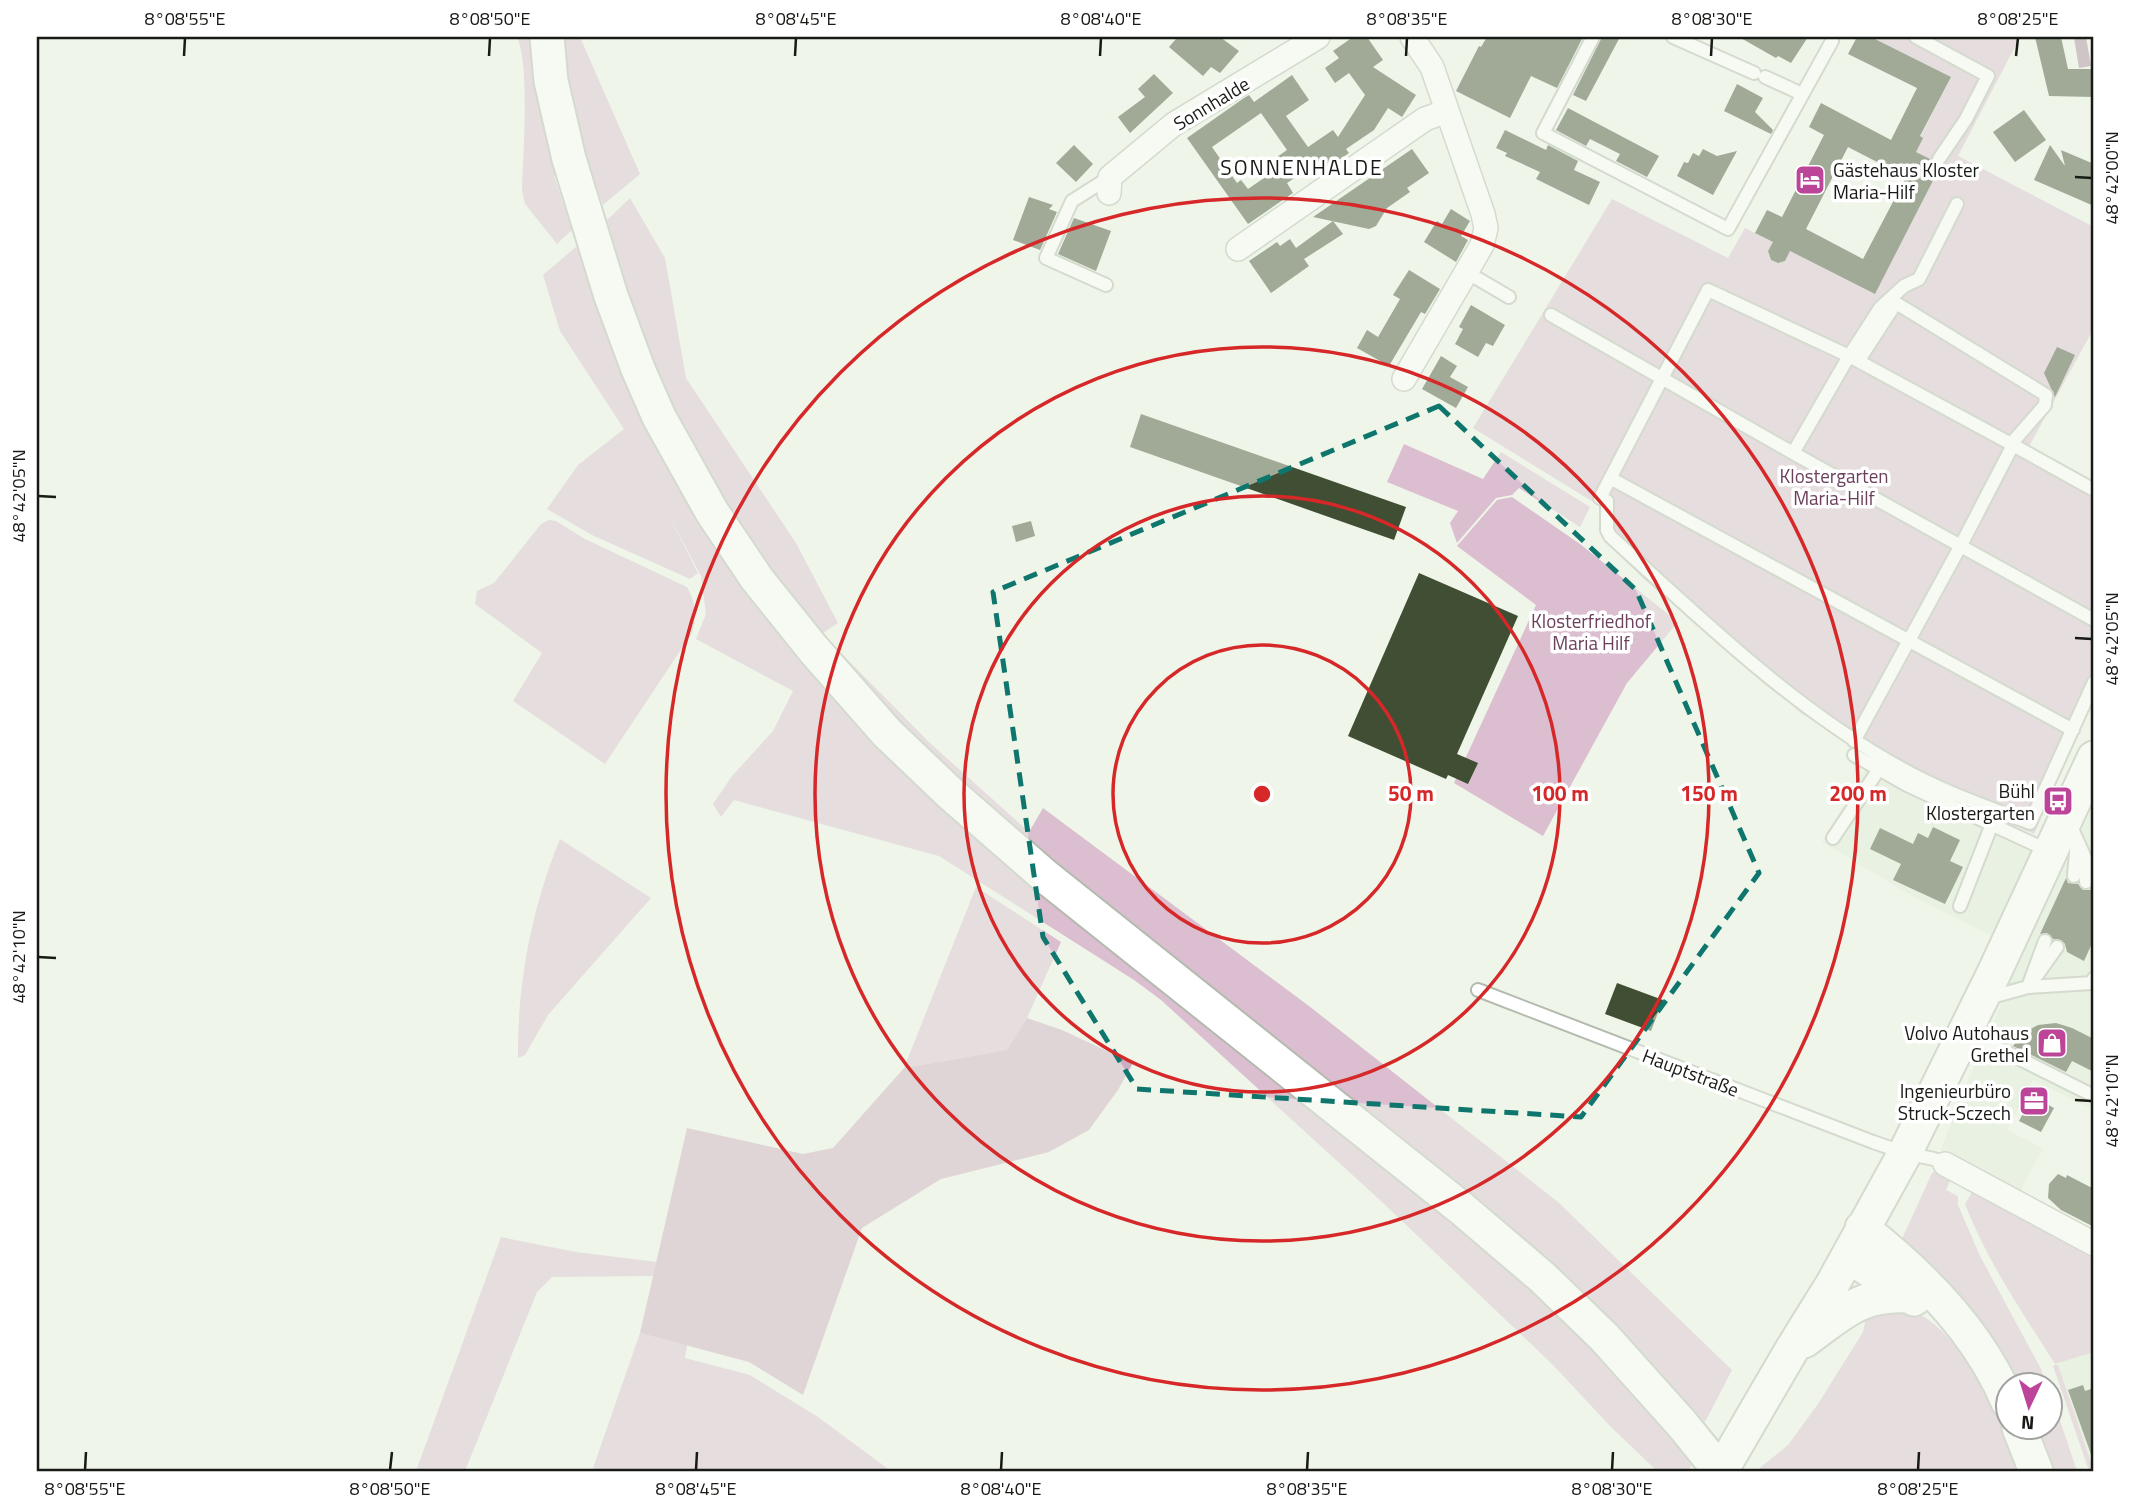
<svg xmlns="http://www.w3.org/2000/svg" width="2131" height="1508" viewBox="0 0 2131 1508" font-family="'Titillium Web',sans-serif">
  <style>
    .built { fill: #e2ecd9 }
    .green { fill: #dbbfd0 }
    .forest { fill: #cdadc1 }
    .water { fill: #a8899c }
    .building { fill: #404e33; fill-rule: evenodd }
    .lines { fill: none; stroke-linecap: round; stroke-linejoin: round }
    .lane-casing { stroke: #b3baae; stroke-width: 16 }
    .street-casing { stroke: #b3baae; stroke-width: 26 }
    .secondary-casing { stroke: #b3baae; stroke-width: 37 }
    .lane { stroke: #fff; stroke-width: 12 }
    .street { stroke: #fff; stroke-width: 23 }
    .secondary { stroke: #fff; stroke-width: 33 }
    .marked { fill: none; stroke: #0f766e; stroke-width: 5; stroke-dasharray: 14 9; stroke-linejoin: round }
    .ticks { fill: none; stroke: #171a15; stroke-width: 2.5 }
    .ring { fill: none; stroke: #d62828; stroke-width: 3.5 }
    .labels { text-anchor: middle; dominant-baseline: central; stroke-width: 7; stroke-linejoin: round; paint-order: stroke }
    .street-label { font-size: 19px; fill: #171a15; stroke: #fff }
    .poi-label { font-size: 19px; fill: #171a15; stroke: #fff; text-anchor: end }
    .park-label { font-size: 19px; fill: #6c3f5c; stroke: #fff }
    .neighbourhood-label { font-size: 21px; letter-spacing: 2px; fill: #171a15; stroke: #fff }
    .centre { fill: #d62828; stroke: #fff; stroke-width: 3.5 }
    .ring-label { font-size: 21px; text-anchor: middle; font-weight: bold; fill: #d62828; stroke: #fff; stroke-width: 7; stroke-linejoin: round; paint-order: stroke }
    .neatline { fill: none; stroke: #171a15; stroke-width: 2.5 }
    .ticks-label { font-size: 18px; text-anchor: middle; fill: #171a15 }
  </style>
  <rect width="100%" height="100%" fill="#eff6e9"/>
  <path class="built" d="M 1866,767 L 1900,788 L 2066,864 L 2094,804 L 2094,1110 L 2033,1080 L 2007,1130 L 2043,1148 L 2018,1196 L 1945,1156 L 1941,1150 L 1956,1108 L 2024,951 L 1917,899 L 1822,842 Z
    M 2094,1352 L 2094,1468 L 2055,1364 Z"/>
  <path class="green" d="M 517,37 L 533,37 L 559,172 L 554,176 L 572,230 L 557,244 L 525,204 L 522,190 C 523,155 530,65 517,37 Z
    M 558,37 L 580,37 L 640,174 L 603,205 L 583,147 Z
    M 1871,37 L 2020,37 L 1958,156 L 2094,227 L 2094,328 L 2027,450 L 2094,486 L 2094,698 L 2034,834 L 1899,774 L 1801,713 L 1644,579 L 1603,539 L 1599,530 L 1603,508 L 1473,428 L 1612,199 L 1728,258 L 1745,228 L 1773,242 L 1768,251 L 1771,260 L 1778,263 L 1785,261 L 1790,251 L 1875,294 L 1941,165 L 1913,151 L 1951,77 Z
    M 630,198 L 665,258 L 686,378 L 796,543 L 838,623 L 823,633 L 813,631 L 761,562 L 678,429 L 617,276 L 623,273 L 607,220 Z
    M 577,246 L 595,300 L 782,630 L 1580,1331 L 1694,1462 L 1688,1471 L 1657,1471 L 1611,1427 L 1553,1365 L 1382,1202 L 1161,1000 L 1134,980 L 939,856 L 734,800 L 721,817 L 713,804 L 732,776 L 773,731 L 793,691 L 696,639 L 706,614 L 701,576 L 666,510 L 698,573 L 690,579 L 592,535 L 547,509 L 578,465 L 624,429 L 560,331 L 543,275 Z
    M 1404,444 L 1483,479 L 1501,452 L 1590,507 L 1580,527 L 1519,488 L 1512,495 L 1496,498 L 1457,543 L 1450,523 L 1458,511 L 1387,482 Z
    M 1512,497 L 1580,544 L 1678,622 L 1627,683 L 1543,836 L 1454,783 L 1536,605 L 1457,546 L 1497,500 Z
    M 549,520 L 556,521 L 585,539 L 687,587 C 696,604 697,614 692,633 L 605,764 L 513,701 L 542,653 L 475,604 L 477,591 L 494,583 L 541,524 Z
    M 833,645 L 930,743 L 1029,832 L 1043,808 L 1309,1006 L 1558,1202 L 1732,1370 L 1705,1422 L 1692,1409 L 1689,1412 L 1060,873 L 951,777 L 831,652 Z
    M 560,839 L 651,898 L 548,1015 L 525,1055 L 518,1058 C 517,984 532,907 560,839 Z
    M 976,887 L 1061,942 L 1027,1018 L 1008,1050 L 904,1068 Z
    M 1938,1170 L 1951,1178 L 1946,1190 L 1958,1196 L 1958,1205 L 1980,1256 L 2041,1369 L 2047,1385 L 2015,1385 L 1901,1241 L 1932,1173 Z
    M 1975,1187 L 2094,1254 L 2094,1352 L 2055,1364 C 2022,1312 1987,1261 1965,1204 Z
    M 501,1237 L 576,1252 L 657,1262 L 653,1276 L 552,1277 L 537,1292 L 465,1471 L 416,1471 Z
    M 1868,1308 C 1880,1308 1899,1305 1910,1310 C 1960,1327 2005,1424 2020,1471 L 1756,1471 L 1788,1445 L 1818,1404 L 1863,1332 Z
    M 640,1333 L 687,1345 L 685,1358 L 750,1375 L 818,1417 L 891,1471 L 592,1471 Z
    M 2055,1365 L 2058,1365 L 2094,1471 L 2089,1471 L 2053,1366 Z
    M 2051,1394 L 2077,1471 L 2047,1471 L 2032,1428 L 2050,1428 Z"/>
  <path class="forest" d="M 1027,1018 L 1062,1030 L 1133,1063 L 1118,1090 L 1089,1130 L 1049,1152 L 941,1179 L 862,1228 L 803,1395 L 749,1362 L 640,1333 L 687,1128 L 803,1154 L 833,1148 L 904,1068 L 1007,1050 Z"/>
  <path class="water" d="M 2086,37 L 2091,66 L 2079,68 L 2074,38 Z"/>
  <path class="building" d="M 1193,37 L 1220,37 L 1239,51 L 1220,73 L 1211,67 L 1203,76 L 1169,47 L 1176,39 Z
    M 1353,37 L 1367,37 L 1383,60 L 1373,67 L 1416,95 L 1402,117 L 1388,108 L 1374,130 L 1346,149 L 1349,153 L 1327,168 L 1324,165 L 1317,169 L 1322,162 L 1321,160 L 1287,183 L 1293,193 L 1248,224 L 1187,138 L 1244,98 L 1249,95 L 1254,102 L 1292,75 L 1309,100 L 1286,116 L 1308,147 L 1333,130 L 1338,137 L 1365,95 L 1349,73 L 1335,83 L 1325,68 L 1339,58 L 1333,51 ZM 1261,113 L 1287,150 L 1277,157 L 1283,165 L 1248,189 L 1241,180 L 1237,183 L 1212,147 Z
    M 1487,37 L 1583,37 L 1557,88 L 1531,76 L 1510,118 L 1456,91 L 1479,46 L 1481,47 Z
    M 1602,37 L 1620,37 L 1586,101 L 1573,95 Z
    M 1739,37 L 1808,37 L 1791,63 L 1778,56 L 1776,58 Z
    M 1857,37 L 1871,37 L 1951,77 L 1920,136 L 1923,138 L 1916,152 L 1930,159 L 1935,167 L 1940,167 L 1875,294 L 1790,251 L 1785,261 L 1778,263 L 1771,260 L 1768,251 L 1773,242 L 1755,233 L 1767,210 L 1782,217 L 1824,135 L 1809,127 L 1821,103 L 1891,140 L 1917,88 L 1848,54 ZM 1848,147 L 1906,177 L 1863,259 L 1806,229 Z
    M 2035,37 L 2061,37 L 2068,69 L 2094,69 L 2094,97 L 2049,96 Z
    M 1154,74 L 1173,93 L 1130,133 L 1118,117 L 1145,97 L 1138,89 Z
    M 1737,84 L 1763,98 L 1755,112 L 1773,130 L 1771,134 L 1724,111 Z
    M 1568,108 L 1659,156 L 1647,177 L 1616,161 L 1620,154 L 1590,139 L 1586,146 L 1556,130 Z
    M 2024,110 L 2046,140 L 2015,162 L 1993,132 Z
    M 1505,130 L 1546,150 L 1548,145 L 1578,161 L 1574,170 L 1600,182 L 1589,205 L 1536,179 L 1540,172 L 1505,156 L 1507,153 L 1496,148 Z
    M 1074,145 L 1093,164 L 1076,182 L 1056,163 Z
    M 2050,145 L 2065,166 L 2061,150 L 2094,164 L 2094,206 L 2034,180 Z
    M 1412,149 L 1429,173 L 1407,188 L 1410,192 L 1387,208 L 1376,226 L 1369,229 L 1313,217 Z
    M 1703,149 L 1717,156 L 1737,151 L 1713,195 L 1677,176 L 1684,162 L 1688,163 L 1693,153 L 1699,156 Z
    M 1029,197 L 1053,205 L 1049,209 L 1057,212 L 1040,250 L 1013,240 Z
    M 1451,209 L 1470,221 L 1461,236 L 1468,240 L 1456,262 L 1424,242 L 1437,221 L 1442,224 Z
    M 1074,218 L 1111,231 L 1096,271 L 1058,254 Z
    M 1333,221 L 1343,234 L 1304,259 L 1309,266 L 1271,293 L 1249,261 L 1277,242 L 1280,246 L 1290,239 L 1296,248 Z
    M 1409,270 L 1440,289 L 1425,314 L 1421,312 L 1389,366 L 1357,348 L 1367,330 L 1378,337 L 1400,299 L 1393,295 Z
    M 1471,305 L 1505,325 L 1493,346 L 1486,343 L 1478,357 L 1455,344 L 1463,329 L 1459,327 Z
    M 2057,347 L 2075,355 L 2055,397 L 2044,373 Z
    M 1441,356 L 1457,366 L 1450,377 L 1468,387 L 1456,408 L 1422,389 Z
    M 1141,414 L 1406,507 L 1394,540 L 1130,447 Z
    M 1031,521 L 1035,536 L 1016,542 L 1012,526 Z
    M 1419,573 L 1518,616 L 1457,754 L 1478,763 L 1468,784 L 1448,775 L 1446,779 L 1348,736 Z
    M 1933,827 L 1960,840 L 1950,861 L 1963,867 L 1945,904 L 1893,880 L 1901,864 L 1870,849 L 1880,828 L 1913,844 L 1918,833 L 1928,838 Z
    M 2066,878 L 2068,883 L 2078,884 L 2083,890 L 2090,890 L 2094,885 L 2094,939 L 2084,961 L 2067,952 L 2065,944 L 2061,940 L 2053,939 L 2047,933 L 2040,934 Z
    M 1617,983 L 1663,1000 L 1651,1031 L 1605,1014 Z
    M 2056,1023 L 2072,1028 L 2094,1039 L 2094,1072 L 2072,1061 L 2066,1072 L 2013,1046 L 2023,1033 L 2038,1025 Z
    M 2032,1096 L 2054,1108 L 2041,1132 L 2019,1121 Z
    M 2058,1174 L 2066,1178 L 2067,1175 L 2094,1189 L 2094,1227 L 2061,1210 L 2048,1198 L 2049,1184 Z
    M 2083,1385 L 2085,1391 L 2094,1388 L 2094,1456 L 2092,1457 L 2068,1390 Z"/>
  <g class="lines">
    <g class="lane-casing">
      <path id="lane" d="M 1593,37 L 1543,133 L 1728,229 L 1832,41
        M 1673,37 L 1754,73
        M 1916,37 L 1988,76 L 1966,119 L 1939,159
        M 1765,77 L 1802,94
        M 1957,204 L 1919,279 L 1904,286 L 1880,308 L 1849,356 L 2013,445
        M 1468,273 L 1509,297
        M 1106,285 L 1046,258 L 1072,201 L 1110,177
        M 1551,315 L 1793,453 L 2094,620
        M 1859,360 L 1896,303 L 2046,395 L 2045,405 L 2011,444
        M 1793,453 L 1849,356 L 1708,290 L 1600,498 L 1607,501 L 1607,530 L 1610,536 C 1702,620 1801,716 1912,774 C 1950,794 1990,808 2030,823 L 2094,682
        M 1610,478 L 2073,730
        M 1854,741 L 1961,545 L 2013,445 L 2094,490
        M 1854,755 L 1907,785 L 2049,851
        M 2069,822 L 2077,840 L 2074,876
        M 1833,838 L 1879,769
        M 2078,842 L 2085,858 L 2086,882
        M 1960,906 L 1992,824
        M 2037,975 L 2057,947
        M 2028,987 L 2092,983 L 2094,978
        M 1478,990 L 1873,1142 L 1905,1153 L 1934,1159 L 1945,1164
        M 1988,998 L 2028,987 L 2045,941
        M 1966,1032 L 2094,1096"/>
    </g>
    <g class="street-casing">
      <path id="street" d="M 1109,193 L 1110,177 L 1174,124 L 1318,37
        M 1238,249 L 1425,119 L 1447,111
        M 1404,379 L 1482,245 L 1486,228 L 1483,214 L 1432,67 L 1412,37
        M 1945,1164 L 2094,1244"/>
    </g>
    <g class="secondary-casing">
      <path id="secondary" d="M 547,37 L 551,81 L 569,159 L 611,296 L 638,369 L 659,417 L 712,512 L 757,579 L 814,650 L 887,733 L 951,794 L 1045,876 L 1461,1208 L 1542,1277 L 1604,1337 L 1682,1424 L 1720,1471
        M 1862,1228 C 1921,1274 1979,1332 2008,1402
        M 1848,1256 L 1914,1299
        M 1804,1341 C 1842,1314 1858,1294 1907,1296
        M 2019,1428 L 2036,1471
        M 1721,1471 L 1791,1351 L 1832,1285 L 1905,1153 L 1994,973 L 2094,758"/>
    </g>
    <use href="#lane" class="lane"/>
    <use href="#street" class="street"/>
    <use href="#secondary" class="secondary"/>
  </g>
  <path d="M0 0H2131V1508H0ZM 1439,406 L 1636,590 L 1759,873 L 1581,1117 L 1137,1089 L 1043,937 L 993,592 Z" fill="#eff6e9" fill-opacity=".55" fill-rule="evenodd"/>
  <path class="marked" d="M 1439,406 L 1636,590 L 1759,873 L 1581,1117 L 1137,1089 L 1043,937 L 993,592 Z"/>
  <path class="ticks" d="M 184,56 L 185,38M 489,56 L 490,38M 795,56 L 796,38M 1100,56 L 1101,38M 1406,56 L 1407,38M 1711,56 L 1712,38M 2016,56 L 2018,38M 2075,177 L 2092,178M 38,496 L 56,497M 2075,638 L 2092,639M 38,957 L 56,958M 2075,1100 L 2092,1101M 85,1470 L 86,1452M 390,1470 L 392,1452M 696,1470 L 697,1452M 1001,1470 L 1002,1452M 1307,1470 L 1308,1452M 1612,1470 L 1613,1452M 1918,1470 L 1919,1452"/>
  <g class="ring">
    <circle cx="1262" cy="794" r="149"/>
    <circle cx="1262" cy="794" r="298"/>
    <circle cx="1262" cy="794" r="447"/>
    <circle cx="1262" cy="794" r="596"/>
  </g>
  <defs>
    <g id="hotel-square" transform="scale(1.575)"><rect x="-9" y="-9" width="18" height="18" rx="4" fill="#bc4499" stroke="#fff"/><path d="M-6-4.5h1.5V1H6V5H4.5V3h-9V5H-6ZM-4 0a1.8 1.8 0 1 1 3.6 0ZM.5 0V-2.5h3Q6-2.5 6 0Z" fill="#fff"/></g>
    <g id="bus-square" transform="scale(1.575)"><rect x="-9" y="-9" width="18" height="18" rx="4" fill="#bc4499" stroke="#fff"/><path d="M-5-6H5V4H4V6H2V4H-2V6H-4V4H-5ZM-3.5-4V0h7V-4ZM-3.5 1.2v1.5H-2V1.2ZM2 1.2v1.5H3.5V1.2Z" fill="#fff"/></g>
    <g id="shop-square" transform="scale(1.575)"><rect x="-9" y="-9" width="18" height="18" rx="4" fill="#bc4499" stroke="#fff"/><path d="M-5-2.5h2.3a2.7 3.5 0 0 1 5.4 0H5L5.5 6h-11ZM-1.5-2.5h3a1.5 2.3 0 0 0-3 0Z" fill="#fff"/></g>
    <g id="office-square" transform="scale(1.575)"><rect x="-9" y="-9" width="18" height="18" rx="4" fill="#bc4499" stroke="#fff"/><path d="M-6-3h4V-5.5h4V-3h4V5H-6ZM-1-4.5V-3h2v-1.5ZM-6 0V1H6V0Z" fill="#fff"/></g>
  </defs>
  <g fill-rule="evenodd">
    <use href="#hotel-square" x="1810" y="180"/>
    <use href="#bus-square" x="2058" y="801"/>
    <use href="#shop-square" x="2052" y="1043"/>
    <use href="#office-square" x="2034" y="1101"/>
  </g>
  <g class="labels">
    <g class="street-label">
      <text transform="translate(1211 103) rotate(-31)">Sonnhalde</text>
      <text transform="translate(1691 1072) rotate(21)">Hauptstraße</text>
    </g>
    <g class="poi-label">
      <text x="1833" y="169" text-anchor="start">Gästehaus Kloster<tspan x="1833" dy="22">Maria-Hilf</tspan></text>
      <text x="2035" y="790">Bühl<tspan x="2035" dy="22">Klostergarten</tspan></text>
      <text x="2029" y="1032">Volvo Autohaus<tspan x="2029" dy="22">Grethel</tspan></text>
      <text x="2011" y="1090">Ingenieurbüro<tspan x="2011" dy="22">Struck-Sczech</tspan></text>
    </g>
    <g class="park-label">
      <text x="1834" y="475">Klostergarten<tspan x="1834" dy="22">Maria-Hilf</tspan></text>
      <text x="1591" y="620">Klosterfriedhof<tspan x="1591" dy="22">Maria Hilf</tspan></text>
    </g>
    <g class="neighbourhood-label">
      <text x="1302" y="167">SONNENHALDE</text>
    </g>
  </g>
  <circle cx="1262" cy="794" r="10" class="centre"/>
  <g class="ring-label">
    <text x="1411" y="801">50 m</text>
    <text x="1560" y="801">100 m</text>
    <text x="1709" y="801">150 m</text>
    <text x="1858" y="801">200 m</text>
  </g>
  <rect width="2131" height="1508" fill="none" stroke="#ffffff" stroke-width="77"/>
  <g transform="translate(2029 1406) rotate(184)"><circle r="33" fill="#ffffff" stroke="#a2a3a1" stroke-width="2"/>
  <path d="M0-5L12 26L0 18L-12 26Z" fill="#bc4499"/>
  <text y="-10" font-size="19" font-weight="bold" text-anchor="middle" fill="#171a15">N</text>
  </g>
  <rect x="38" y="38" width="2054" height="1432" class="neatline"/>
  <g class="ticks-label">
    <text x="185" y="25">8°08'55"E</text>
    <text x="490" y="25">8°08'50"E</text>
    <text x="796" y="25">8°08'45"E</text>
    <text x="1101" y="25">8°08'40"E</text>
    <text x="1407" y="25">8°08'35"E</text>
    <text x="1712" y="25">8°08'30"E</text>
    <text x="2018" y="25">8°08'25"E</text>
    <text transform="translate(2112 178) rotate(-90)" y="6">48°42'00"N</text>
    <text transform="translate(19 496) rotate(-90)" y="6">48°42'05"N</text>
    <text transform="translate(2112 639) rotate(-90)" y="6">48°42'05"N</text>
    <text transform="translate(19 957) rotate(-90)" y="6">48°42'10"N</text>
    <text transform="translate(2112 1101) rotate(-90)" y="6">48°42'10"N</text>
    <text x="85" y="1495">8°08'55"E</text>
    <text x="390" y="1495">8°08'50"E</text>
    <text x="696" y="1495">8°08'45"E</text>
    <text x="1001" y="1495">8°08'40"E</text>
    <text x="1307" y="1495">8°08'35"E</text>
    <text x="1612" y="1495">8°08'30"E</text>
    <text x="1918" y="1495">8°08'25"E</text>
  </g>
</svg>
